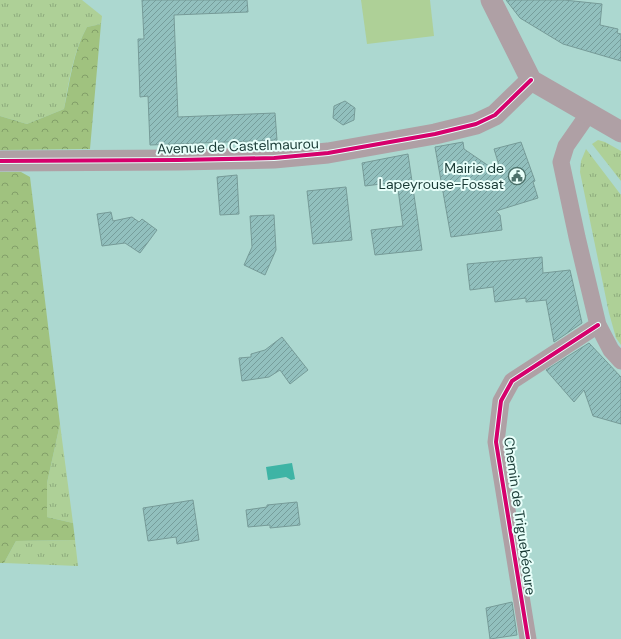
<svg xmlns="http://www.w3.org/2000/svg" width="621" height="639" viewBox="0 0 621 639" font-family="'DM Sans',sans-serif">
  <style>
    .grass { fill: url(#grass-tufts) }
    .forest { fill: url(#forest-crowns) }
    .garden { fill: #aed097 }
    .water { fill: #3eb4a5 }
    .building { fill: url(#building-hatch); stroke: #769b98 }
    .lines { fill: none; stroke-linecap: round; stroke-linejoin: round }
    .minor { stroke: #afa0a5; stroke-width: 17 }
    .tertiary { stroke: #afa0a5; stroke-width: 21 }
    .cycleway-casing { stroke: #e8fffa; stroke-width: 6 }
    .cycleway { stroke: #d6006c; stroke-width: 4 }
    .labels { text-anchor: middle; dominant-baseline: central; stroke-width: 4; stroke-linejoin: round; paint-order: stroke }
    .street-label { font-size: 14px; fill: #1a3b36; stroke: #e8fffa }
    .poi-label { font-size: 14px; fill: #1a3b36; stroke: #e8fffa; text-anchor: end }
  </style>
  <defs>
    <pattern id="grass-tufts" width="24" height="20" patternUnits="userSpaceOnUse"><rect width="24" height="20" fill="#aed097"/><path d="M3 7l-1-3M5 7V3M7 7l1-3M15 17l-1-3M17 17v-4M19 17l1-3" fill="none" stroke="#8daa7c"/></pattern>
    <pattern id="forest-crowns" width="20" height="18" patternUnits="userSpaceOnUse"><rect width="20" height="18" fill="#a0c27f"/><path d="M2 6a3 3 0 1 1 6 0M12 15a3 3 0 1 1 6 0" fill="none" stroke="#829f69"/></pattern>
    <pattern id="building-hatch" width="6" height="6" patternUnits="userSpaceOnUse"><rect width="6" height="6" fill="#92c0be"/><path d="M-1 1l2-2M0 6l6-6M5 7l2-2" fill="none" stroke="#769d9b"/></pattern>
  </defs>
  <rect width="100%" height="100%" fill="#acd8d0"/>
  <path class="grass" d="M 0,0 L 82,0 L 102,16 L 101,24 L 87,27 C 73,52 69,81 64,109 L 27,124 L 0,116 Z
    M 598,140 L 605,142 L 621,151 L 621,181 L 592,144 Z
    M 586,149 L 621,195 L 621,345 L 616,338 L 609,313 L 580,172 L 581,161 Z
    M 60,424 L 73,523 L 47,517 L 47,483 Z
    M 75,540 L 78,566 L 4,563 L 16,541 Z"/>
  <path class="forest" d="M 101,24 L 90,149 L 0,150 L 0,116 L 27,124 L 64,109 C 70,81 73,52 87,27 Z
    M 0,172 L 21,172 L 30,177 L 60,424 L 47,483 L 47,517 L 73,523 L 75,540 L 16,541 L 4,563 L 0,563 Z"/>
  <path class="garden" d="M 361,0 L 430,0 L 434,36 L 367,44 Z"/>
  <path class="water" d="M 292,463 L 295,479 L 291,480 L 286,477 L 268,480 L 266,467 Z"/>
  <path class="building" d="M 142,0 L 247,0 L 248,12 L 174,15 L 178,117 L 275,113 L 277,140 L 150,145 L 148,96 L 140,97 L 138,39 L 144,39 Z
    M 506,0 L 564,0 L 602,4 L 600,25 L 618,29 L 617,33 L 621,34 L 621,61 L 563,44 L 520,18 Z
    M 345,101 L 355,108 L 354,120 L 343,125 L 333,118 L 334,106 Z
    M 463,142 L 464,149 L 502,175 L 494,149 L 521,142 L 535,181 L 533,182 L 538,198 L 496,211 L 500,215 L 502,230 L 451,237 L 435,147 Z
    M 408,154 L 422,250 L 375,255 L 371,230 L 403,226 L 397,182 L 365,186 L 362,163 Z
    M 237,175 L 239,214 L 220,215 L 217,177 Z
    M 346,187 L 352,240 L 313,244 L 307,191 Z
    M 111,212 L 113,221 L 132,217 L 139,222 L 142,219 L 157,230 L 140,253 L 125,243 L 102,246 L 97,214 Z
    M 274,215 L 276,250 L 265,275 L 244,265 L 252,247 L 250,216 Z
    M 542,257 L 543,273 L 570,270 L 582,323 L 554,342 L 546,300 L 526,302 L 526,298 L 495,302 L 493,287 L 470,290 L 467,264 Z
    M 282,337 L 308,370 L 290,384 L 280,370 L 269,377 L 242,381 L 239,358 L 251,357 L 251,354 L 265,350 Z
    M 589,343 L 621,377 L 621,424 L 593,416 L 584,390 L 574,402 L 546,370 Z
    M 193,500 L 199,540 L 177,544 L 176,537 L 148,541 L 143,508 Z
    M 297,502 L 300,525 L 270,528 L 270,525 L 248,527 L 246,510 L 267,507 L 267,505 Z
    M 512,602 L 517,635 L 490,639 L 486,608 Z"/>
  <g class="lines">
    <path class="minor" d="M 589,113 L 566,146 L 561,162 L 577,237 L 598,325 L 611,350 L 621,361
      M 528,639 L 496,442 L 501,401 L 512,381 L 598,325"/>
    <path class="tertiary" d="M 491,0 L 531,80
      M 531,80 L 621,132
      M 0,161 L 178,160 L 274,158 L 328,153 L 435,134 L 476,124 L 495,115 L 531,80"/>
    <g class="cycleway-casing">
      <path id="cycleway" d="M 0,161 L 178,160 L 274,158 L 328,153 L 435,134 L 476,124 L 495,115 L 531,80
        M 528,639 L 496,442 L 501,401 L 512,381 L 598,325"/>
    </g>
    <use href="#cycleway" class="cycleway"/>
  </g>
  <defs>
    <g id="civic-ring" transform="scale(0.9)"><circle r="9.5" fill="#e8fffa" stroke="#4d726c" stroke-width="1.5"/><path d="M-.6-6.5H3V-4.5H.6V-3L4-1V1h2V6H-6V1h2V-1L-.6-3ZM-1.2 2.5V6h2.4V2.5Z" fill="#4d726c"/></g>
  </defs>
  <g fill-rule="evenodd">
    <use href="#civic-ring" x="517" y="176"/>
  </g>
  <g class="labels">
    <g class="street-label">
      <text transform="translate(238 146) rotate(-2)">Avenue de Castelmaurou</text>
      <text transform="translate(520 516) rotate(82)">Chemin de Triguebéoure</text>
    </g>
    <g class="poi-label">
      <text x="504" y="168">Mairie de<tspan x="504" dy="16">Lapeyrouse-Fossat</tspan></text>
    </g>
  </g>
</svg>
